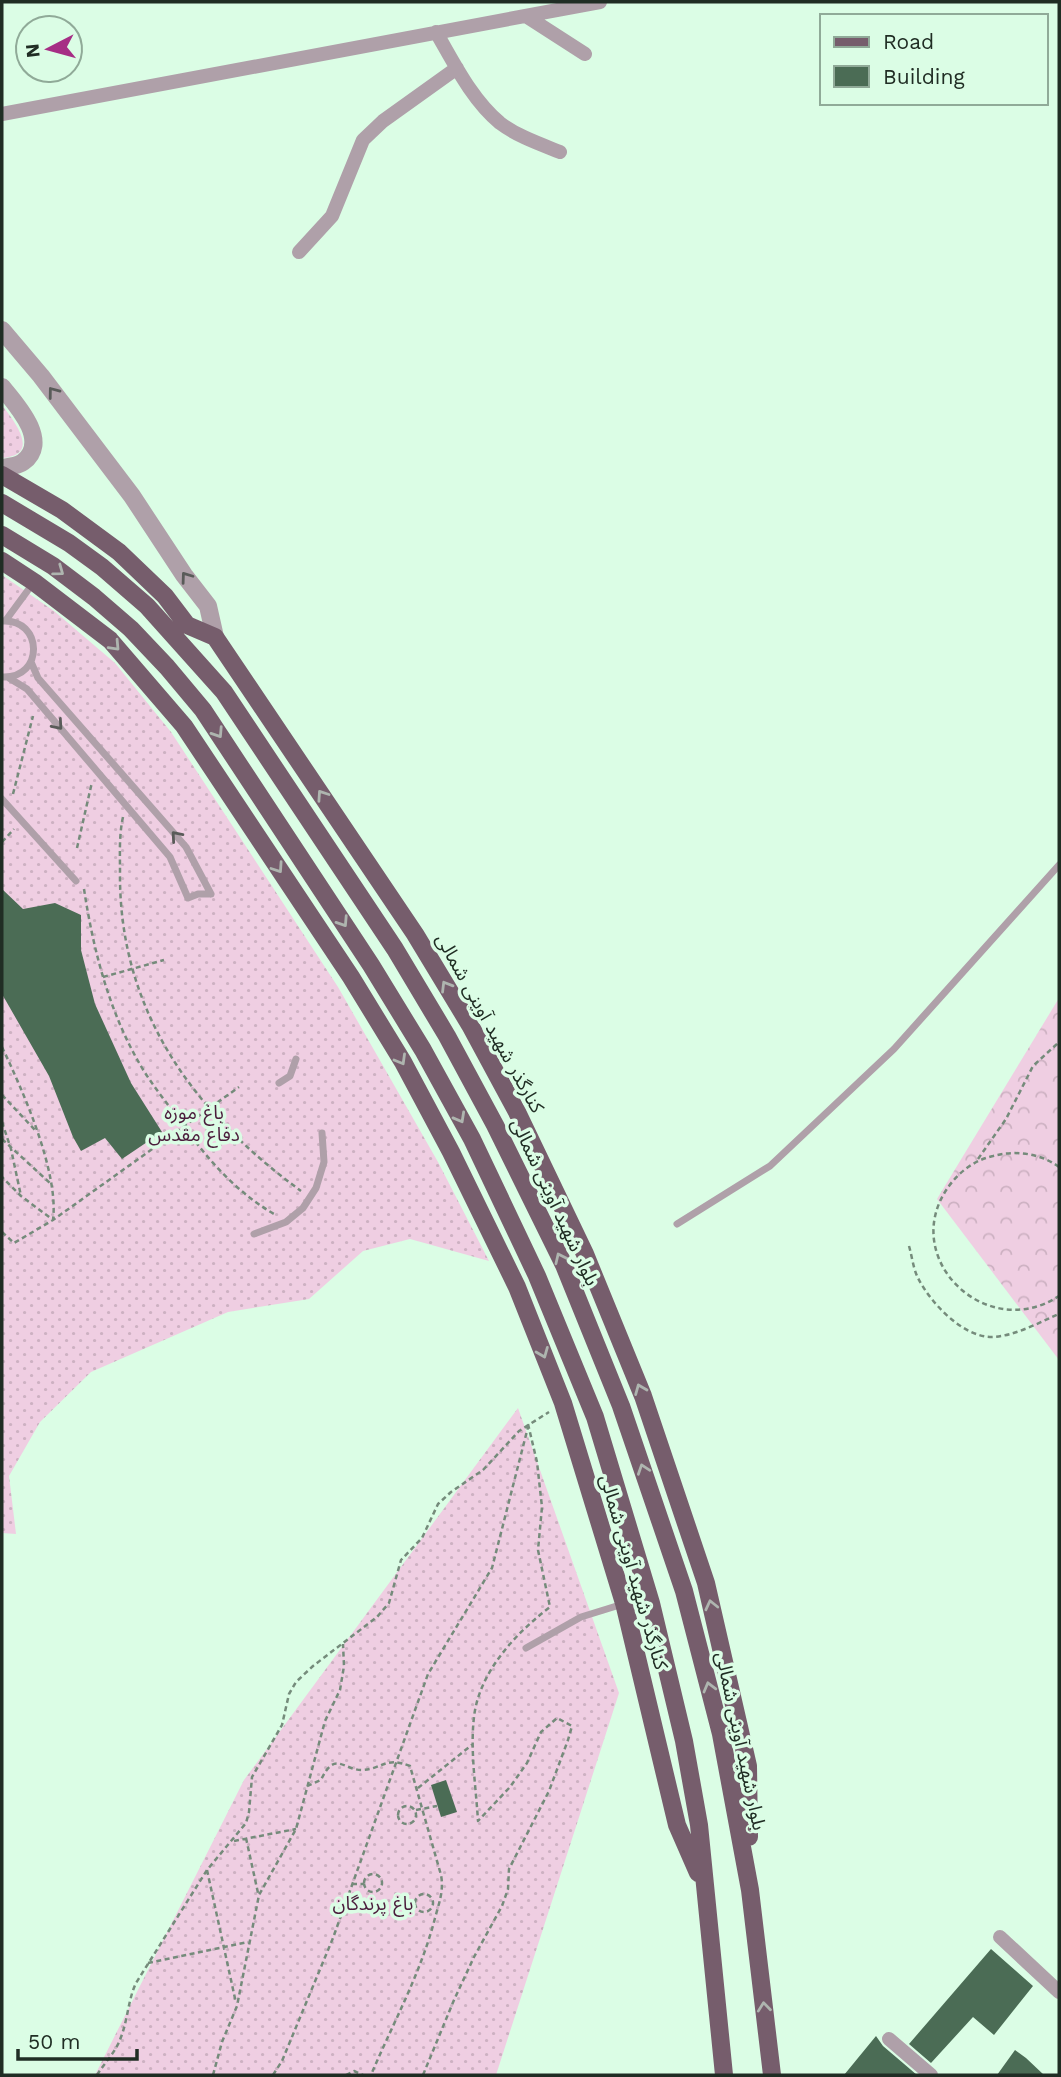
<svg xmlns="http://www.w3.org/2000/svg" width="1061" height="2077" viewBox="0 0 1061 2077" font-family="'Work Sans','Noto Sans Arabic',sans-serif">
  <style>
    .grass { fill: url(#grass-dots) }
    .forest { fill: url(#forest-crowns) }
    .building { fill: #4b6c55 }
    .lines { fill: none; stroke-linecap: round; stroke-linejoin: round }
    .path { stroke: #758b7b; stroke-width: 2.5; stroke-dasharray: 5 3.5; stroke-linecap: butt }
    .service { stroke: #afa0a9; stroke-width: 7 }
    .minor { stroke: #afa0a9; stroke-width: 14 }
    .tertiary { stroke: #afa0a9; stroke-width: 18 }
    .primary { stroke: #765d6c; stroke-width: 18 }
    .oneway { stroke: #595b59 }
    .oneway2 { stroke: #aeb5af }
    .labels { text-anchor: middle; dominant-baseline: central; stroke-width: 7; stroke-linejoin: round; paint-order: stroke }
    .street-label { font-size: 19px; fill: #202d24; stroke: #dbfde5 }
    .park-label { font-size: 19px; fill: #4b1c3c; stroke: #dbfde5 }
  </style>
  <defs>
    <pattern id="grass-dots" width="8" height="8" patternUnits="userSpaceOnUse" patternTransform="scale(1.75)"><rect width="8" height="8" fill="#efcee2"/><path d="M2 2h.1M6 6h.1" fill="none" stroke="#cdb1c2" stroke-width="1.8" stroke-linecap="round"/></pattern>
    <pattern id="forest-crowns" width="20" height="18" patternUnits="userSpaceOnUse" patternTransform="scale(1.75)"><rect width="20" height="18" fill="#efcee2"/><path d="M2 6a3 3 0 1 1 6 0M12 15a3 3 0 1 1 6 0" fill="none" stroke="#cdb1c2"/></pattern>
  </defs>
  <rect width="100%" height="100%" fill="#dbfde5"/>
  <path class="grass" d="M 2,405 C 14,421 42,455 2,458 Z
    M 2,575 L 54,611 L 115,663 L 171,732 L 338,987 L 438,1162 L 489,1261 L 410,1239 L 363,1251 L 309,1299 L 228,1312 L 91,1372 L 40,1422 L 9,1476 L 16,1534 L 2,1533 Z
    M 518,1408 L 619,1693 L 496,2075 L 95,2075 L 244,1780 Z"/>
  <path class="forest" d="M 1059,998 L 1059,1360 L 937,1199 Z"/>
  <path class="building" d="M 2,889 L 23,909 L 55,903 L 81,915 L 81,950 L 95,1004 L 131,1083 L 162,1132 L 122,1159 L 105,1138 L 81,1151 L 73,1137 L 49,1076 L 2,994 Z
    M 446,1780 L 457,1812 L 441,1817 L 431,1785 Z
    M 991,1949 L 1033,1986 L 994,2035 L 973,2017 L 931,2063 L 909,2044 Z
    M 876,2036 L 883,2046 L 917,2075 L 844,2075 Z
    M 1015,2050 L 1026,2058 L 1044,2075 L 997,2075 Z"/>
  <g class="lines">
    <path class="path" d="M 13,794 L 33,716
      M 123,817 C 119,835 120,853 120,870 C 118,1010 193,1112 301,1191
      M 2,842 L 14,829
      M 77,848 L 92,782
      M 84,889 C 93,948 108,1008 138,1061 C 149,1081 164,1099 177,1117 C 205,1156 233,1190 274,1214
      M 103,977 L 164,960
      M 2,1047 C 23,1091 59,1172 53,1220 L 21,1196 L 2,1177
      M 2,1095 L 35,1130
      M 2,1122 L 11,1149 L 21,1196
      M 2,1139 L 51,1184
      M 978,1159 L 1006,1119 L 1033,1066 L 1059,1042
      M 1059,1167 C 1040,1153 1015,1150 993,1156 C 975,1160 960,1171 949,1186 C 897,1257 986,1344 1059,1296
      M 2,1232 L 14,1243 L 53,1220 L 239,1087
      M 909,1246 C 912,1256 913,1268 918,1278 C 930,1302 962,1337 992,1337 C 1015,1336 1038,1323 1059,1314
      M 307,1786 L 321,1780 C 335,1750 343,1770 362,1770 C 383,1769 385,1756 410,1766 L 441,1875 C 444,1891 439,1903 435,1918 C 421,1973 393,2023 371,2075
      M 418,1788 L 473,1744
      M398 1815a9 9 0 1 1 18 0a9 9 0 1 1-18 0Z
      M 416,1810 L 437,1806
      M 246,1838 L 258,1893
      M 234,1841 L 296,1829
      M 207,1870 L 236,2003
      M364 1883a9 9 0 1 1 18 0a9 9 0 1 1-18 0Z
      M 352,1884 L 364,1884
      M415 1903a9 9 0 1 1 18 0a9 9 0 1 1-18 0Z
      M 148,1963 L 248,1942
      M 97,2075 C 105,2062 116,2052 121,2037 C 128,2019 128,2000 136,1983 L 207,1870 L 246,1823 L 249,1812 L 252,1777 L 282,1725 L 289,1694 L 296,1682 L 313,1666 L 377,1617 L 389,1603 L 401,1560 L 422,1538 L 438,1504 L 451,1492 L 483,1470 L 519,1431 L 549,1412
      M 213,2075 L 222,2042 L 237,2006 L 259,1895 L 296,1829 L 325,1721 L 340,1690 L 344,1666 L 343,1644
      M 273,2075 L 282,2061 L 333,1938 L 428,1674 L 492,1568 L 528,1427
      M 346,2075 L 354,2071 L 363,2075
      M 423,2075 L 454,2000 L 474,1957 L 502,1906 L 508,1889 L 509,1869 L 549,1791 L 568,1740 L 572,1726 L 557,1718 L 541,1732 L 527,1763 L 510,1787 L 478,1821 C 476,1787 470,1751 474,1717 C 479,1672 516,1633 550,1607 L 538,1550 L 542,1507 L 537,1462 L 528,1424"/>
    <path class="service" d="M 6,620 L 34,582
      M 2,621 C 43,618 45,679 2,677
      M 31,662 L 38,678 L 186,847 L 211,894
      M 9,678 L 27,689 L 170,857 L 188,898 L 198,894 L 211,894
      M 2,799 L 76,881
      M 279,1083 L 290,1076 L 296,1059
      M 677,1224 L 770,1166 L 894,1049 L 1059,865
      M 254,1234 L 286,1222 L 303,1208 L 316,1188 L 324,1162 L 322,1133
      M 526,1648 L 581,1617 L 623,1604"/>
    <path class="minor" d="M 526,16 L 585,54
      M 436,32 C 454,63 472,100 500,123 C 517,136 540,144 560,152
      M 2,114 L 600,2
      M 299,252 L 332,216 L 363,140 L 383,121 L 457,68
      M 1000,1937 L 1059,1992
      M 889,2039 L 931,2075"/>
    <path class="tertiary" d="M 2,330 L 41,376 L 132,496 L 184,575 L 208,606 L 215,637
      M 2,387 C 16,404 51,442 23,462 C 18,466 8,467 2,468"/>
    <path class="primary" d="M 2,475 L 62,510 L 119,552 L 165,596 L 187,625 L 215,637 L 415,934 L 470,1025 L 517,1112 L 585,1254 L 643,1396 L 706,1583 L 748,1766 L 749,1837
      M 2,503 L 69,543 L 102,567 L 147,606 L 224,692 L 395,949 L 447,1036 L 495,1125 L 564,1265 L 621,1406 L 684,1591 L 721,1734 L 750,1890 L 772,2075
      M 2,535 L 53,566 L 94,597 L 131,629 L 167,667 L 203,710 L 371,965 L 423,1050 L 472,1139 L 537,1276 L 595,1417 L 651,1603 L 684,1741 L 699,1825 L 724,2075
      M 2,561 L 34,582 L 110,640 L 184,726 L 351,977 L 403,1062 L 451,1152 L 517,1287 L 563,1403 L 624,1603 L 677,1825 L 698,1873"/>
  </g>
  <defs><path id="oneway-chevron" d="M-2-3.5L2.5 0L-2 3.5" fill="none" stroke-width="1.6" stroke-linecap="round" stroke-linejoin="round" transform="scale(1.75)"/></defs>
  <g class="oneway">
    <use href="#oneway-chevron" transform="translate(53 392) rotate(-127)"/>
    <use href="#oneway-chevron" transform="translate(186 577) rotate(-126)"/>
    <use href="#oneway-chevron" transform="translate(58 725) rotate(49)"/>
    <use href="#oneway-chevron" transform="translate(176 836) rotate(-131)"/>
  </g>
  <g class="oneway2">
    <use href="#oneway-chevron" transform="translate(59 571) rotate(36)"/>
    <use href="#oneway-chevron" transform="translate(115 646) rotate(47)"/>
    <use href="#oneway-chevron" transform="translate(218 733) rotate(57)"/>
    <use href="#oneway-chevron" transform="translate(322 795) rotate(-124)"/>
    <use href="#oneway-chevron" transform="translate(278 868) rotate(56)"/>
    <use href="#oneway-chevron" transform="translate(343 922) rotate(57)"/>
    <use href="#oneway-chevron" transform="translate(446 986) rotate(-121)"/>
    <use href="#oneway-chevron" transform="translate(401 1060) rotate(60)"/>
    <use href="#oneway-chevron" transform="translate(460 1118) rotate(61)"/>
    <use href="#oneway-chevron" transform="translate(560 1258) rotate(-115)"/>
    <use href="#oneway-chevron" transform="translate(543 1353) rotate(68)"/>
    <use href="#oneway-chevron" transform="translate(640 1389) rotate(-112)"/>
    <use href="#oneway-chevron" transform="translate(643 1469) rotate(-109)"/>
    <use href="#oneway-chevron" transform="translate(711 1605) rotate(-103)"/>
    <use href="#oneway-chevron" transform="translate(709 1687) rotate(-105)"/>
    <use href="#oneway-chevron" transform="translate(764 2007) rotate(-96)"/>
  </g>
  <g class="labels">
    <g class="street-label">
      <text transform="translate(490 1023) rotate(61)">کنارگذر شهید آوینی شمالی</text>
      <text transform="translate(555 1202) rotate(65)">بلوار شهید آوینی شمالی</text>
      <text transform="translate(634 1572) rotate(74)">کنارگذر شهید آوینی شمالی</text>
      <text transform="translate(741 1741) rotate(78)">بلوار شهید آوینی شمالی</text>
    </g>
    <g class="park-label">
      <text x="194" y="1112">باغ موزه<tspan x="194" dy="22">دفاع مقدس</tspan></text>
      <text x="373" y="1903">باغ پرندگان</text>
    </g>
  </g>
  <rect width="1061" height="2077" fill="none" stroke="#202d24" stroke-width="7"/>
  <rect x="820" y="14" width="228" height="91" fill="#dbfde5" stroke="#90aa98" stroke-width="2"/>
  <rect x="834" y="37" width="35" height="10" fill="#765d6c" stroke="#90aa98" stroke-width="2"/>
  <text x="883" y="49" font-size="21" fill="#202d24">Road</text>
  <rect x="834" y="66" width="35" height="21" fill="#4b6c55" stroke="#90aa98" stroke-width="2"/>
  <text x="883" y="84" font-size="21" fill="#202d24">Building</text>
  <g transform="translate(49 49) rotate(264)"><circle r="33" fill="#dbfde5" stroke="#90aa98" stroke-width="2"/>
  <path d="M0-5L12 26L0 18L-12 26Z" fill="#a62e85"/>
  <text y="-10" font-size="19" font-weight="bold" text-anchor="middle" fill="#202d24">N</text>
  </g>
  <path d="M18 2049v10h119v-10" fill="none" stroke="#202d24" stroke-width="3.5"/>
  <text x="28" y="2049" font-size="21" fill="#202d24" stroke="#dbfde5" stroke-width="5" paint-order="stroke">50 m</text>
</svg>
